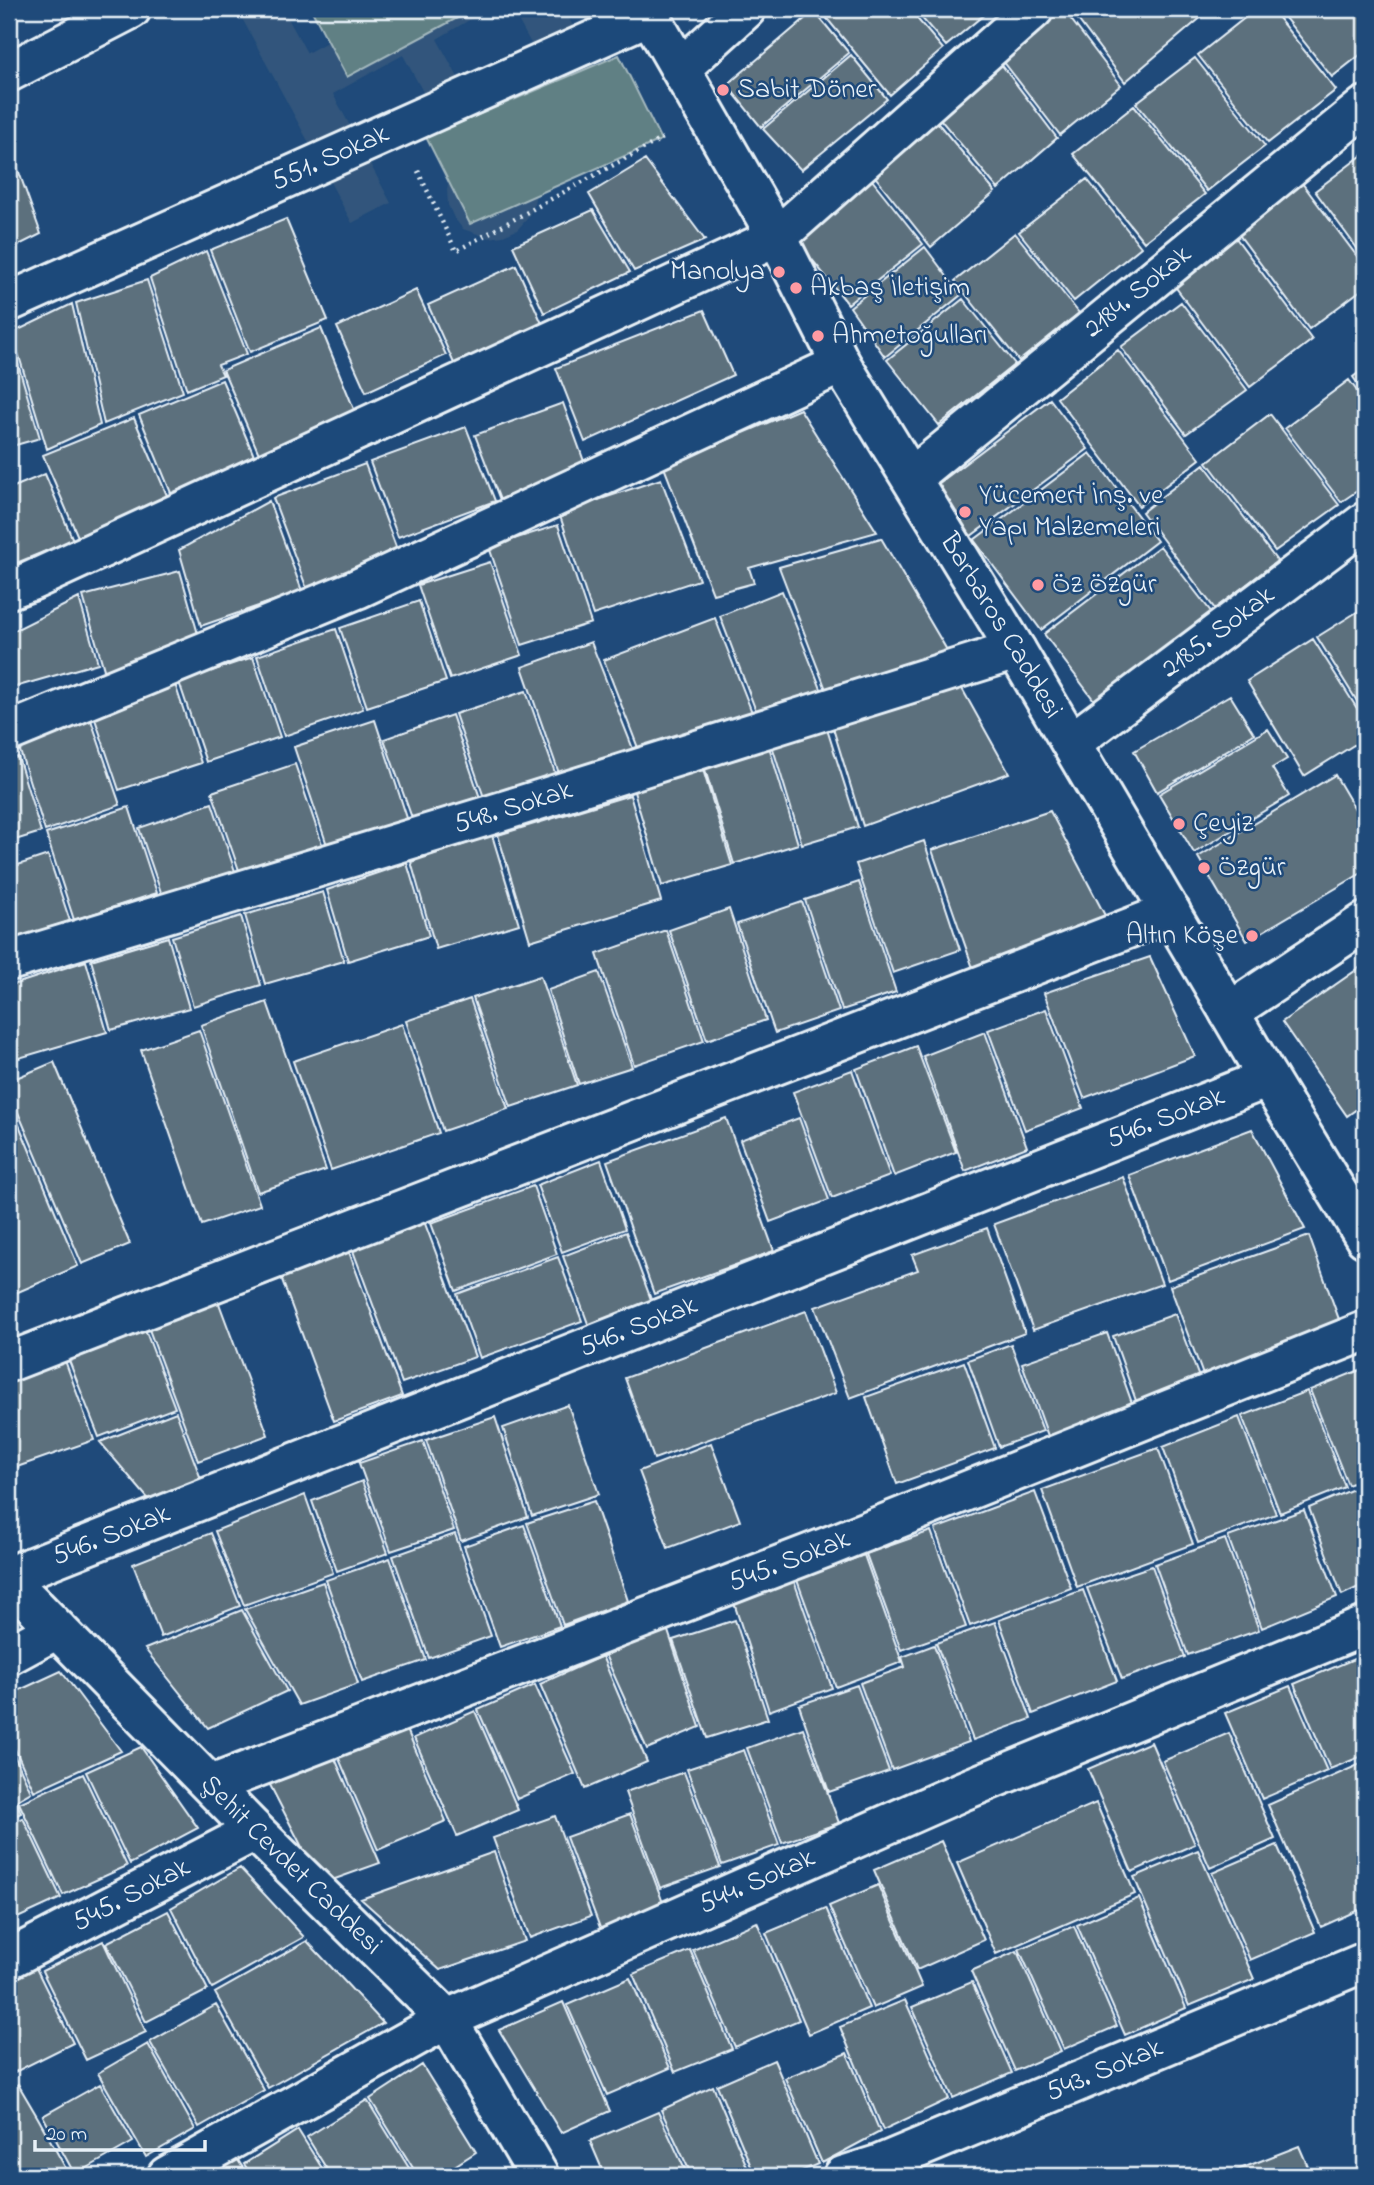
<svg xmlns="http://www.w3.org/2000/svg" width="1374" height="2185" viewBox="0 0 1374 2185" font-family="'Indie Flower',sans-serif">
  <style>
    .built { fill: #31557b }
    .green { fill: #608084; stroke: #a4b8be; stroke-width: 2 }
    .building { fill: #5b6f7d; stroke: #e8f1f8; stroke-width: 2 }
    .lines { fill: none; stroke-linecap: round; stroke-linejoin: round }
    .street-casing { stroke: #e8f1f8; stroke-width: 44 }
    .secondary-casing { stroke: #e8f1f8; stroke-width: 44 }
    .path { stroke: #e8f1f8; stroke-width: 4.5; stroke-dasharray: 2 5; stroke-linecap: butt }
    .street { stroke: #1f4a7a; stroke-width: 38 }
    .secondary { stroke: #1f4a7a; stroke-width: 38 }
    .poi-dot { fill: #ff9aa2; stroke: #1f4a7a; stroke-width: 2.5 }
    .labels { text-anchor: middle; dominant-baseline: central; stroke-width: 5; stroke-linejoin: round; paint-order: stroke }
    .poi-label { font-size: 28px; fill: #e8f1f8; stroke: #1f4a7a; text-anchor: start }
    .street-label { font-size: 28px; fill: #e8f1f8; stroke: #1f4a7a }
  </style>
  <rect width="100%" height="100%" fill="#1f4a7a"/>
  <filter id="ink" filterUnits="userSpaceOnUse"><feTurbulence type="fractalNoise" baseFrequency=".0143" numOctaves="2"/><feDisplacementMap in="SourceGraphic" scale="14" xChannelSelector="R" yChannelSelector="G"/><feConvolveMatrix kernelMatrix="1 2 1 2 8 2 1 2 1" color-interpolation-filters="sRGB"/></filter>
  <g filter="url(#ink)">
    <path class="built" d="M 237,9 L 283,9 L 307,53 L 387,9 L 488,9 L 437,39 L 498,150 L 536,191 L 534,206 L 527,219 L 517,230 L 503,236 L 489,238 L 463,229 L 454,218 L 448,205 L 447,190 L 450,176 L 461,162 L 403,55 L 333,94 L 391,203 L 352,223 Z
      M 512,9 L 564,9 L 603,83 L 563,102 Z"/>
    <path class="green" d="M 311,9 L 474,9 L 347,77 Z
      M 619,55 L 661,140 L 470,224 L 426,137 Z"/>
    <path class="building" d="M 819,9 L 909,9 L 943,49 L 890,95 Z
      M 914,9 L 991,9 L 946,46 Z
      M 1056,9 L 1063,9 L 1121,85 L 1060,135 L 1000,57 Z
      M 1070,9 L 1211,9 L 1125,82 Z
      M 1256,9 L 1271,9 L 1336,90 L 1268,143 L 1198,55 Z
      M 1278,9 L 1365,9 L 1365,51 L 1332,77 Z
      M 814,11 L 849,53 L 761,127 L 727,85 Z
      M 851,55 L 887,99 L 801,170 L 763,129 Z
      M 1195,58 L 1265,146 L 1207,191 L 1136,103 Z
      M 998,60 L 1057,138 L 998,189 L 935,113 Z
      M 1134,106 L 1205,194 L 1144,242 L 1073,154 Z
      M 932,116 L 995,192 L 931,247 L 869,169 Z
      M 9,144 L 41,234 L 9,250 Z
      M 1365,153 L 1365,259 L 1315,191 Z
      M 645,160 L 705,240 L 634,271 L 589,194 Z
      M 1087,179 L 1141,247 L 1074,301 L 1019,232 Z
      M 1299,179 L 1365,267 L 1365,287 L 1309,329 L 1234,228 Z
      M 872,180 L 923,244 L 848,304 L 797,241 Z
      M 593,210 L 630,272 L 544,313 L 513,246 Z
      M 286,219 L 328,320 L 250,352 L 210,250 Z
      M 1230,230 L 1312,340 L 1250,387 L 1168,277 Z
      M 1015,233 L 1079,313 L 1019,361 L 955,281 Z
      M 925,247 L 961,295 L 885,357 L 850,307 Z
      M 206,251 L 247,354 L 218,365 L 223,375 L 187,390 L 150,278 Z
      M 516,265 L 544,328 L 456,368 L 428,305 Z
      M 147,280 L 183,392 L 104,424 L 76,303 Z
      M 416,290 L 446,355 L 366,392 L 337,327 Z
      M 963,299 L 1015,364 L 939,425 L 887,360 Z
      M 1181,302 L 1247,390 L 1186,434 L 1121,347 Z
      M 72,304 L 100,425 L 47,449 L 12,333 Z
      M 704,310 L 733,375 L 585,442 L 556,368 Z
      M 321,328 L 358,419 L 262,461 L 223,370 Z
      M 9,334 L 40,438 L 9,447 Z
      M 1118,350 L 1200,459 L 1139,506 L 1057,398 Z
      M 1365,368 L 1365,394 L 1353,377 Z
      M 222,380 L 257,463 L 173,498 L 139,415 Z
      M 1349,380 L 1365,402 L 1365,494 L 1360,489 L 1341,502 L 1285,428 Z
      M 1050,399 L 1088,449 L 971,536 L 934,487 Z
      M 563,403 L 586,467 L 500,500 L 475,435 Z
      M 800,409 L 877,532 L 749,568 L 754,583 L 713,594 L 664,467 Z
      M 1270,414 L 1339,505 L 1275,551 L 1207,462 Z
      M 134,418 L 169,500 L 78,537 L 43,455 Z
      M 466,427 L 495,501 L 398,537 L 370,462 Z
      M 1090,453 L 1157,541 L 1041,630 L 974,540 Z
      M 365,464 L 399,555 L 307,589 L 273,498 Z
      M 1204,464 L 1277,561 L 1215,609 L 1142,512 Z
      M 45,474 L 73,540 L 9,566 L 9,489 Z
      M 661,479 L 699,580 L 593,615 L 559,513 Z
      M 269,501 L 302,591 L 201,626 L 179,550 Z
      M 558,525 L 591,623 L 522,645 L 489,547 Z
      M 881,538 L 951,657 L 827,692 L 779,567 Z
      M 1160,546 L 1212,613 L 1153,657 L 1158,664 L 1100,708 L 1044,634 Z
      M 490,562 L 522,655 L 450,679 L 418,585 Z
      M 180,571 L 202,648 L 105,673 L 83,596 Z
      M 782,591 L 823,694 L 759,719 L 720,616 Z
      M 79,598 L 98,663 L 15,687 L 9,662 L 9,633 Z
      M 419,601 L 446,681 L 367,707 L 340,628 Z
      M 1365,607 L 1365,714 L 1317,637 Z
      M 715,618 L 755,720 L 640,753 L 604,660 Z
      M 336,629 L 363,709 L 284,736 L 257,656 Z
      M 1313,639 L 1365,721 L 1365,738 L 1304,776 L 1247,681 Z
      M 591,642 L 635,754 L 562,782 L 522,667 Z
      M 253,657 L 280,737 L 206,762 L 179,682 Z
      M 175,684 L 201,763 L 119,790 L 93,713 Z
      M 960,685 L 1009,773 L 863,826 L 832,725 Z
      M 526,691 L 559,784 L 488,809 L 455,714 Z
      M 1230,695 L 1254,734 L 1157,792 L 1134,751 Z
      M 89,714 L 120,805 L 45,831 L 16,738 Z
      M 452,715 L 480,798 L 413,821 L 384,739 Z
      M 375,720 L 408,821 L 328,848 L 294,747 Z
      M 826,726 L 858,827 L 802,844 L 771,742 Z
      M 1268,729 L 1287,759 L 1272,768 L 1289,796 L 1194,853 L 1159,794 Z
      M 768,743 L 798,844 L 734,864 L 703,763 Z
      M 18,757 L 41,832 L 9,842 L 9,760 Z
      M 701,763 L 732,865 L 662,886 L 632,785 Z
      M 295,764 L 324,850 L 242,879 L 212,792 Z
      M 1335,775 L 1365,826 L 1365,871 L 1247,941 L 1198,857 Z
      M 630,795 L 661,901 L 530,941 L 498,835 Z
      M 212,803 L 238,880 L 165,904 L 139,828 Z
      M 129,807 L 157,893 L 74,920 L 46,834 Z
      M 1050,811 L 1110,925 L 974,971 L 932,850 Z
      M 492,835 L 519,924 L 436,949 L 411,862 Z
      M 924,841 L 960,950 L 893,973 L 856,864 Z
      M 48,855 L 70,921 L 9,941 L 9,868 Z
      M 407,863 L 429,936 L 348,961 L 327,890 Z
      M 859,882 L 896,992 L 842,1010 L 805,900 Z
      M 323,892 L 344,961 L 265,984 L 245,915 Z
      M 802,902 L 839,1011 L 775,1033 L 737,924 Z
      M 729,909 L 766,1020 L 707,1040 L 669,930 Z
      M 241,916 L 261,985 L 193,1006 L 172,937 Z
      M 666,930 L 704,1041 L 634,1065 L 597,954 Z
      M 168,937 L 189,1008 L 111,1030 L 91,960 Z
      M 1150,957 L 1195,1056 L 1084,1098 L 1044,993 Z
      M 86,961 L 107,1032 L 9,1061 L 9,986 Z
      M 1365,964 L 1365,1103 L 1347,1116 L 1282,1022 Z
      M 599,972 L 632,1067 L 579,1084 L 548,990 Z
      M 540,976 L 577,1085 L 511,1107 L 473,998 Z
      M 470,999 L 508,1109 L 443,1131 L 406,1021 Z
      M 267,1002 L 326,1170 L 258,1192 L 201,1025 Z
      M 1046,1009 L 1083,1108 L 1025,1130 L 988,1030 Z
      M 402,1024 L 439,1133 L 331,1170 L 293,1061 Z
      M 199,1030 L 260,1205 L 202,1225 L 141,1050 Z
      M 985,1032 L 1027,1147 L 965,1171 L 923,1056 Z
      M 916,1046 L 956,1152 L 894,1176 L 856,1069 Z
      M 54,1062 L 130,1244 L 82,1264 L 9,1091 L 9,1081 Z
      M 852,1070 L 890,1176 L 832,1198 L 793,1092 Z
      M 9,1101 L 78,1266 L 9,1296 Z
      M 726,1118 L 774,1251 L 654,1294 L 607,1161 Z
      M 799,1118 L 829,1200 L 770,1222 L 740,1140 Z
      M 1252,1129 L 1305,1229 L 1168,1280 L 1129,1175 Z
      M 601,1160 L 625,1229 L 562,1252 L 537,1185 Z
      M 1123,1177 L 1162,1284 L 1033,1330 L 994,1224 Z
      M 533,1186 L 557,1254 L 456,1291 L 431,1223 Z
      M 421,1213 L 475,1357 L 402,1383 L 349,1240 Z
      M 987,1228 L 1025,1333 L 850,1398 L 815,1307 L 918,1270 L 912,1255 Z
      M 626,1232 L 653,1305 L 590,1329 L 563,1256 Z
      M 1309,1236 L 1341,1325 L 1203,1375 L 1170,1286 Z
      M 349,1252 L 402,1396 L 334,1421 L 281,1277 Z
      M 558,1257 L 582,1321 L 480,1358 L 457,1294 Z
      M 217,1298 L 268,1435 L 198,1461 L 147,1324 Z
      M 806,1311 L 836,1393 L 654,1459 L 625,1378 Z
      M 1175,1314 L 1203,1388 L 1140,1412 L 1113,1336 Z
      M 143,1324 L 175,1408 L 99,1437 L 66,1353 Z
      M 1107,1333 L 1138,1420 L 1053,1450 L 1022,1363 Z
      M 1011,1344 L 1043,1431 L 999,1447 L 968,1360 Z
      M 63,1355 L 94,1440 L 17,1467 L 9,1454 L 9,1375 Z
      M 964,1362 L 995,1448 L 897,1484 L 866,1397 Z
      M 1365,1368 L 1365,1478 L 1348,1485 L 1310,1390 Z
      M 1307,1391 L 1345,1487 L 1280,1513 L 1242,1416 Z
      M 568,1405 L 599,1494 L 532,1516 L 503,1428 Z
      M 176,1412 L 205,1490 L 156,1508 L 100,1442 Z
      M 495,1417 L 528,1517 L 461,1541 L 426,1440 Z
      M 1239,1417 L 1276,1514 L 1198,1543 L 1163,1447 Z
      M 423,1441 L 454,1530 L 391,1551 L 359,1463 Z
      M 711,1443 L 740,1521 L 668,1548 L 639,1471 Z
      M 1158,1448 L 1193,1544 L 1077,1587 L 1042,1490 Z
      M 362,1481 L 388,1553 L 337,1571 L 312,1501 Z
      M 1365,1484 L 1365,1584 L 1342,1595 L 1309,1508 Z
      M 1035,1492 L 1071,1588 L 970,1626 L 935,1529 Z
      M 305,1495 L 333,1573 L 244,1605 L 215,1531 Z
      M 594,1501 L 628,1601 L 563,1625 L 527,1523 Z
      M 1304,1510 L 1337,1597 L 1262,1628 L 1228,1537 Z
      M 524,1525 L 560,1626 L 500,1647 L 464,1546 Z
      M 931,1531 L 966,1627 L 901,1650 L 866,1554 Z
      M 211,1533 L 240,1606 L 161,1637 L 133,1564 Z
      M 455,1534 L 491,1636 L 429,1658 L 393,1556 Z
      M 1225,1539 L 1259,1630 L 1188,1655 L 1155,1564 Z
      M 864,1555 L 902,1662 L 836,1687 L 797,1580 Z
      M 390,1558 L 426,1660 L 362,1682 L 326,1580 Z
      M 1152,1566 L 1185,1657 L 1122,1679 L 1087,1588 Z
      M 794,1581 L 832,1688 L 769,1711 L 734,1603 Z
      M 323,1582 L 358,1684 L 299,1705 L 245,1609 Z
      M 1083,1590 L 1117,1681 L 1033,1714 L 999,1620 Z
      M 242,1610 L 287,1691 L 208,1728 L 145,1649 Z
      M 735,1620 L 768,1719 L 707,1738 L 673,1640 Z
      M 995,1622 L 1031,1719 L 973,1740 L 936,1643 Z
      M 667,1628 L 700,1727 L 647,1749 L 605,1655 Z
      M 934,1645 L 969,1742 L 892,1770 L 860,1683 L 905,1667 L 902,1657 Z
      M 602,1656 L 647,1762 L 585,1789 L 540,1684 Z
      M 1361,1656 L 1365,1667 L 1365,1755 L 1330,1769 L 1294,1684 Z
      M 61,1671 L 121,1751 L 34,1791 L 9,1736 L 9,1695 Z
      M 535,1685 L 575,1774 L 517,1799 L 478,1710 Z
      M 857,1685 L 889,1771 L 829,1792 L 799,1705 Z
      M 1290,1686 L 1327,1771 L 1262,1799 L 1225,1713 Z
      M 475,1711 L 518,1810 L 457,1836 L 414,1738 Z
      M 405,1725 L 446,1821 L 378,1850 L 337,1754 Z
      M 803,1728 L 839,1823 L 782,1843 L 747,1748 Z
      M 1229,1733 L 1275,1839 L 1210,1868 L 1163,1761 Z
      M 1151,1742 L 1195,1844 L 1132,1872 L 1088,1769 Z
      M 9,1744 L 31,1792 L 16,1801 L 21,1813 L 9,1819 Z
      M 141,1747 L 198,1828 L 130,1864 L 86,1772 Z
      M 744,1750 L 779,1845 L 722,1865 L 687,1769 Z
      M 334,1756 L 380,1863 L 321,1884 L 269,1783 Z
      M 1365,1762 L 1365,1907 L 1321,1927 L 1268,1805 Z
      M 684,1772 L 720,1867 L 660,1888 L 625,1792 Z
      M 83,1774 L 127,1866 L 63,1895 L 19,1803 Z
      M 1096,1803 L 1135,1894 L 996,1954 L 957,1863 Z
      M 630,1814 L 666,1911 L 602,1933 L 566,1837 Z
      M 555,1816 L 591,1916 L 530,1938 L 493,1838 Z
      M 23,1818 L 61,1898 L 9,1922 L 9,1824 Z
      M 941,1841 L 984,1940 L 917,1970 L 874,1870 Z
      M 1277,1845 L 1315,1932 L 1250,1960 L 1212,1873 Z
      M 1198,1850 L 1254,1979 L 1189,2006 L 1134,1877 Z
      M 494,1852 L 525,1941 L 440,1970 L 361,1899 Z
      M 240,1868 L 304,1937 L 212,1988 L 171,1908 Z
      M 878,1885 L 922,1987 L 873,2008 L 829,1906 Z
      M 1139,1898 L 1186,2008 L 1125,2035 L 1077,1925 Z
      M 826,1908 L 869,2008 L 809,2034 L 766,1933 Z
      M 168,1911 L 208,1990 L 146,2022 L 106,1943 Z
      M 757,1922 L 799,2020 L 735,2047 L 693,1950 Z
      M 1074,1926 L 1117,2026 L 1064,2049 L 1019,1949 Z
      M 103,1941 L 146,2032 L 86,2060 L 42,1971 Z
      M 307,1941 L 383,2023 L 268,2088 L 215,1993 Z
      M 690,1950 L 732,2049 L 675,2072 L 633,1974 Z
      M 1017,1951 L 1061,2051 L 1015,2071 L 971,1971 Z
      M 31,1958 L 73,2043 L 9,2075 L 9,1969 Z
      M 630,1978 L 670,2068 L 607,2095 L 567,2005 Z
      M 972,1982 L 1012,2073 L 953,2098 L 912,2007 Z
      M 905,2000 L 949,2099 L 883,2130 L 840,2027 Z
      M 563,2002 L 610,2111 L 561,2133 L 499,2030 Z
      M 216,2005 L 264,2090 L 199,2127 L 150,2042 Z
      M 148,2044 L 195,2129 L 146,2157 L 98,2073 Z
      M 847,2053 L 880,2132 L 822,2163 L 785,2078 Z
      M 774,2060 L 818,2164 L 790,2176 L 755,2176 L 717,2085 Z
      M 422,2065 L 476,2152 L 439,2176 L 418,2176 L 370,2099 Z
      M 18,2084 L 38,2118 L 70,2176 L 9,2176 L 9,2090 Z
      M 100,2084 L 133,2142 L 75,2175 L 43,2116 Z
      M 713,2086 L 751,2176 L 692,2176 L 661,2110 Z
      M 367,2100 L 414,2176 L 331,2176 L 307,2137 Z
      M 658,2112 L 688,2176 L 605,2176 L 590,2141 Z
      M 298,2130 L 327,2176 L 252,2176 L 244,2164 Z
      M 1299,2146 L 1312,2176 L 1222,2176 Z
      M 236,2157 L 248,2176 L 205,2176 Z"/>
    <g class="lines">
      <g class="street-casing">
        <g id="street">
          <path d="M 681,68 L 746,9"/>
          <path d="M 9,72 L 131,9"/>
          <path id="s1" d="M 9,302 L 650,15"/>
          <path id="s2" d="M 912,477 L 1365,106"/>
          <path d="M 9,589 L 31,581 L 777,237 L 1034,9"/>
          <path d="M 9,732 L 357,589 L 841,364"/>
          <path id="s3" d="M 1071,743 L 1365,522"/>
          <path id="s4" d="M 9,961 L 500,812 L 1016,650"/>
          <path d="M 1229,1012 L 1365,922"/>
          <path d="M 9,1362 L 1171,912"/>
          <path id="s5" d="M 9,1576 L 1268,1078"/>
          <path id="s6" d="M 9,1580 L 255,1831 L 447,2019 L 539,2176"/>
          <path d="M 9,1655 L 57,1629"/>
          <path id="s7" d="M 211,1785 L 827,1547 L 1365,1331"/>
          <path id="s8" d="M 9,1959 L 255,1831"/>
          <path id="s9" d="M 167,2176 L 447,2019 L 960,1792 L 1365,1626"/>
          <path id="s10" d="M 843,2176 L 878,2165 L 1365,1962"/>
        </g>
      </g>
      <g class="secondary-casing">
        <g id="secondary">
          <path id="s11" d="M 646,9 L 777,237 L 841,364 L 1016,650 L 1268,1078 L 1365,1238"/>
        </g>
      </g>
      <path class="path" d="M 418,171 L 456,251 L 663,138"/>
      <use href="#street" class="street"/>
      <use href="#secondary" class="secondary"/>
    </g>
  </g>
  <g class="poi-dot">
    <circle cx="723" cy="90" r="7"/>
    <circle cx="779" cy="272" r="7"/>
    <circle cx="796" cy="288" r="7"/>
    <circle cx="818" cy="336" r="7"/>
    <circle cx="965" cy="512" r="7"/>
    <circle cx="1038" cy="585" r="7"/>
    <circle cx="1179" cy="824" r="7"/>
    <circle cx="1204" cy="868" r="7"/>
    <circle cx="1252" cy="936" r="7"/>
  </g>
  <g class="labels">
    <g class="poi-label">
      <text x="737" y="90">Sabit Döner</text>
      <text x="765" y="272" text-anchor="end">Manolya</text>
      <text x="810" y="288">Akbaş İletişim</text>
      <text x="832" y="336">Ahmetoğulları</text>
      <text x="979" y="496">Yücemert İnş. ve<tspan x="979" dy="32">Yapı Malzemeleri</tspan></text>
      <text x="1052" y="585">Öz Özgür</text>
      <text x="1193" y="824">Çeyiz</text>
      <text x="1218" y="868">Özgür</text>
      <text x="1238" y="936" text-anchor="end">Altın Köşe</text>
    </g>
    <g class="street-label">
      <text stroke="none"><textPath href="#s1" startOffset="352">551. Sokak</textPath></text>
      <text stroke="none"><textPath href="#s2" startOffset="292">2184. Sokak</textPath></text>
      <text stroke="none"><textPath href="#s11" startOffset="712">Barbaros Caddesi</textPath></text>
      <text stroke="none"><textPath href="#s3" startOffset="184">2185. Sokak</textPath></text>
      <text stroke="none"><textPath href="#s4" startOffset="527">548. Sokak</textPath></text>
      <text stroke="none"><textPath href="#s5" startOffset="1244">546. Sokak</textPath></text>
      <text stroke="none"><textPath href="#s5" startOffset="677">546. Sokak</textPath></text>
      <text stroke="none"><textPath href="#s5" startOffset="110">546. Sokak</textPath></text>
      <text stroke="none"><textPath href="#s7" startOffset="620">545. Sokak</textPath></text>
      <text stroke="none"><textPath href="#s6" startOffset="401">Şehit Cevdet Caddesi</textPath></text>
      <text stroke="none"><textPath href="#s9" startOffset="660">544. Sokak</textPath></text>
      <text stroke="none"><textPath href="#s8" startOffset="138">545. Sokak</textPath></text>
      <text stroke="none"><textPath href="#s10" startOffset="282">543. Sokak</textPath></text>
    </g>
  </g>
  <rect width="1374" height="2185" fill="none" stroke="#1f4a7a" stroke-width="35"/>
  <rect x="18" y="18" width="1339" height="2150" fill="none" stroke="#e8f1f8" stroke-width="2.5" filter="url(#ink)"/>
  <path d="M35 2140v10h170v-10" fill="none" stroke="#e8f1f8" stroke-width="3.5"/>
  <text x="46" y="2140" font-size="21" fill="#e8f1f8" stroke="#1f4a7a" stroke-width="5" paint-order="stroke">20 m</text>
</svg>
